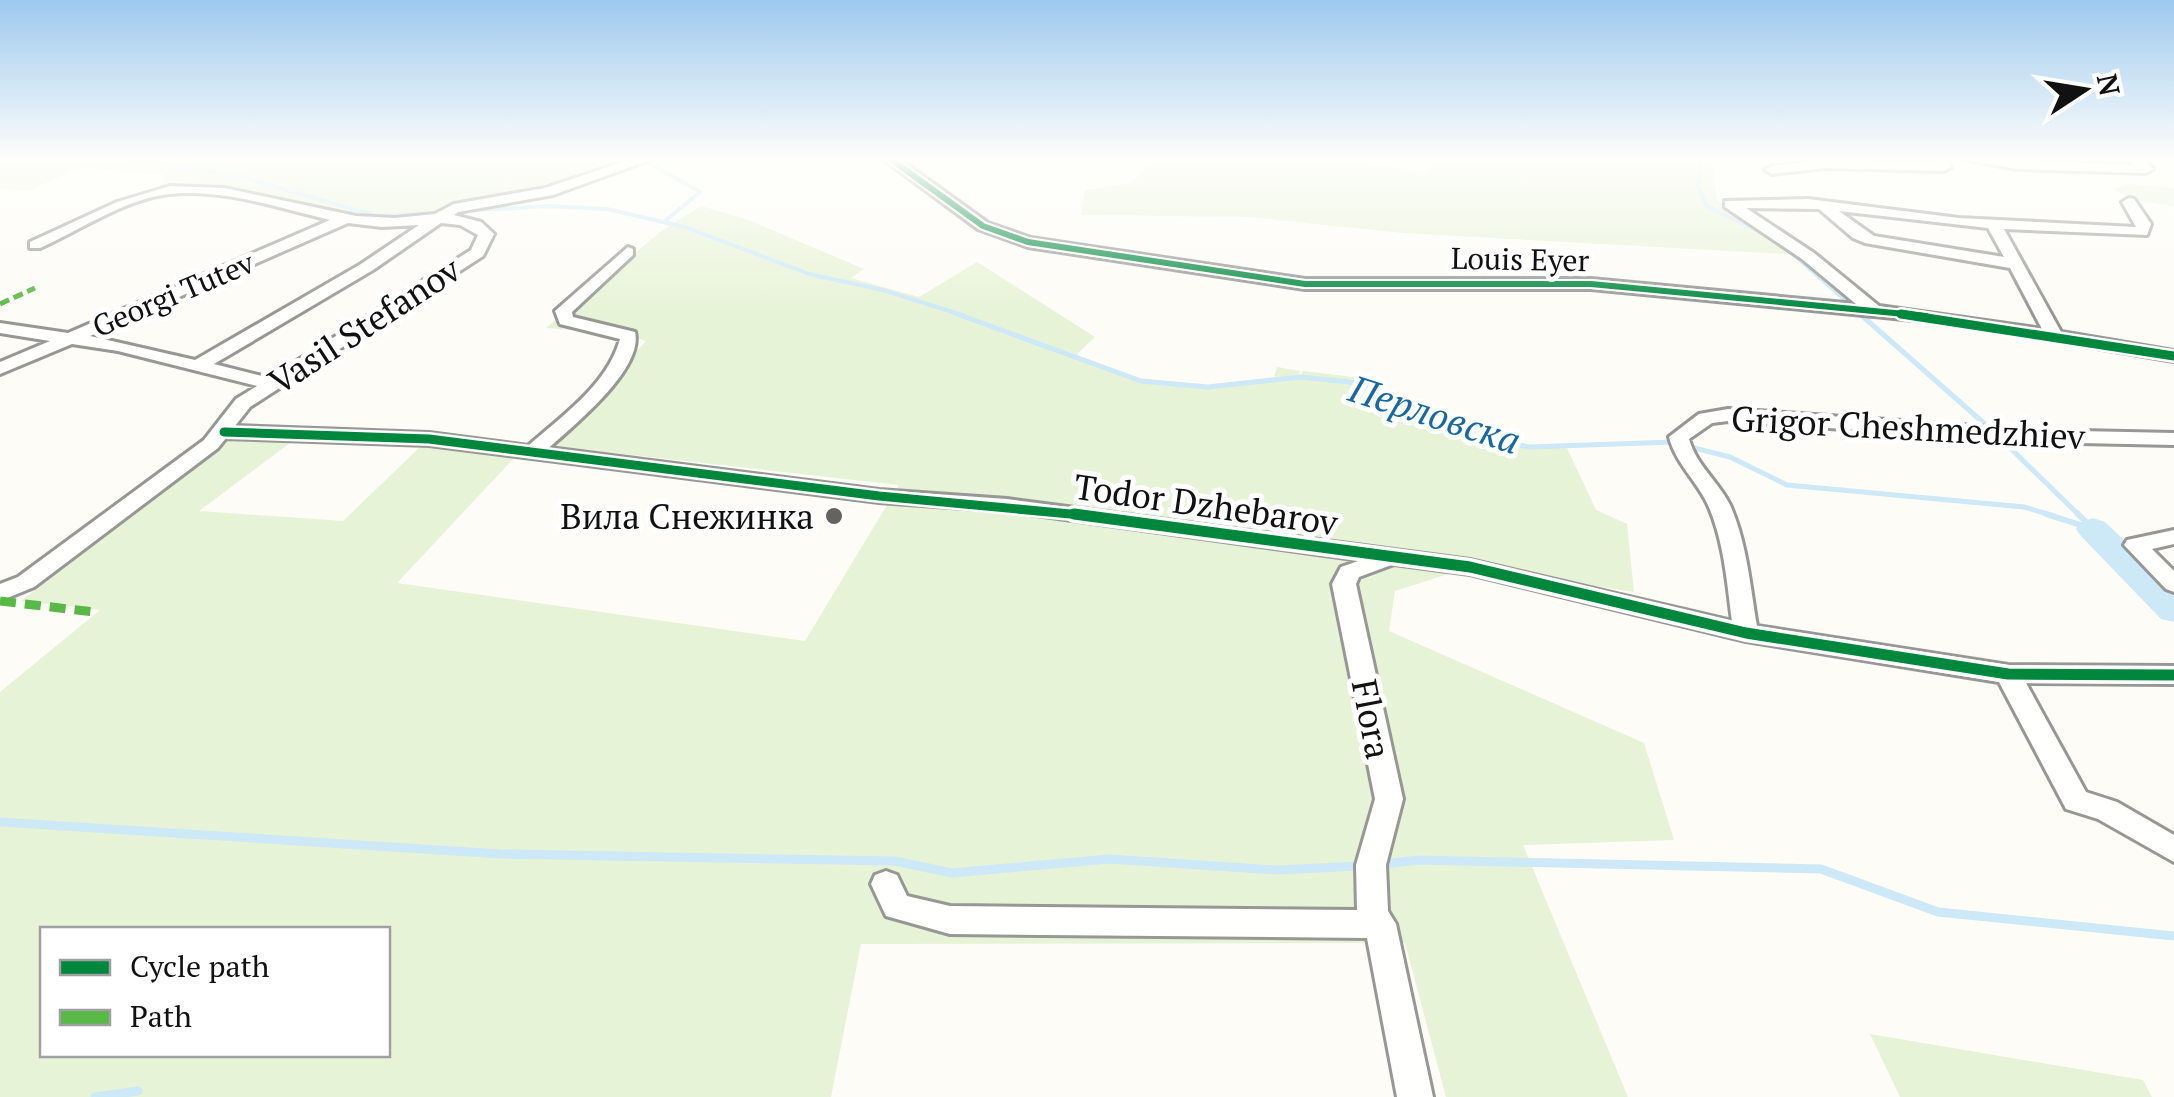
<svg xmlns="http://www.w3.org/2000/svg" width="2174" height="1097" viewBox="0 0 2174 1097" font-family="'PT Serif',serif">
  <style>
    .green { fill: #e7f3d7; fill-rule: evenodd }
    .lines { fill: none; stroke-linecap: round; stroke-linejoin: round }
    .stream-far3 { stroke: #cde8f7; stroke-width: 4 }
    .stream-far2 { stroke: #cde8f7; stroke-width: 5 }
    .stream-far1 { stroke: #cde8f7; stroke-width: 6 }
    .stream { stroke: #cde8f7; stroke-width: 9 }
    .river { fill: #cde8f7; fill-rule: evenodd }
    .minor-casing { stroke: #979795; stroke-width: 6 }
    .minor { fill: #fffffe; fill-rule: evenodd }
    .quiet-far1 { stroke: #58b947; stroke-width: 5; stroke-dasharray: 10 5; stroke-linecap: butt }
    .quiet { stroke: #58b947; stroke-width: 9; stroke-dasharray: 16 9; stroke-linecap: butt }
    .cycleway-far2-casing { stroke: #fff; stroke-width: 10 }
    .cycleway-far1-casing { stroke: #fff; stroke-width: 14 }
    .cycleway-casing { stroke: #fff; stroke-width: 18 }
    .cycleway-far2 { stroke: #00873e; stroke-width: 6 }
    .cycleway-far1 { stroke: #00873e; stroke-width: 9 }
    .cycleway { stroke: #00873e; stroke-width: 11 }
    .poi-dot { fill: #646362; stroke: #fff; stroke-width: 4 }
    .labels { text-anchor: middle; dominant-baseline: central; stroke-width: 10; stroke-linejoin: round; paint-order: stroke }
    .far-street-label { font-size: 30px; fill: #111; stroke: #fff }
    .street-label { font-size: 35px; fill: #111; stroke: #fff }
    .poi-label { font-size: 35px; fill: #111; stroke: #fff; text-anchor: end }
    .water-label { font-size: 38px; font-style: italic; fill: #1768a6; stroke: #fff }
  </style>
  <rect width="100%" height="100%" fill="#fdfcf7"/>
  <path class="green" d="M 0,158 L 633,158 L 554,186 L 450,203 L 416,219 L 359,217 L 255,193 L 163,183 L 163,174 L 79,168 L 28,191 L 0,188 Z
    M 1154,158 L 1350,158 L 1428,174 L 1424,158 L 1712,158 L 1717,200 L 1801,255 L 1404,233 L 1249,217 L 1081,215 L 1085,190 L 1131,183 Z
    M 2128,184 L 2174,188 L 2174,206 L 2133,200 L 2113,189 Z
    M 701,206 L 746,219 L 864,269 L 851,278 L 919,297 L 977,262 L 1095,337 L 1074,357 L 1141,381 L 1208,387 L 1282,379 L 1274,376 L 1277,367 L 1300,371 L 1299,377 L 1303,371 L 1362,378 L 1365,384 C 1439,416 1484,447 1567,448 L 1596,510 L 1627,524 L 1634,592 L 1470,567 L 1395,591 L 1389,631 L 1644,743 L 1674,840 L 1523,845 L 1628,1097 L 1446,1097 L 1405,943 L 861,944 L 831,1097 L 0,1097 L 0,692 L 100,610 L 21,601 L 229,436 L 294,440 L 199,511 L 343,521 L 420,447 L 515,457 L 397,583 L 805,641 L 899,485 L 551,446 L 646,341 L 624,334 L 546,328 L 660,232 ZM 42,930 L 388,930 L 388,1054 L 42,1054 Z
    M 1870,1034 L 2143,1080 L 2152,1097 L 1900,1097 Z"/>
  <g class="lines">
    <path class="stream-far3" d="M 123,158 L 238,176 L 377,216 L 549,206 L 607,209 L 685,227 L 809,274 L 883,290 L 965,316
      M 1701,158 L 1698,186 L 1706,206 L 1768,236
      M 24,159 L 34,158
      M 647,162 L 700,192 L 665,221
      M 1779,242 L 1863,316"/>
    <path class="stream-far2" d="M 957,314 L 1141,381 L 1208,387 L 1301,377 L 1367,384 L 1476,436 L 1529,447 L 1674,442
      M 1860,314 L 1986,425
      M 2003,441 L 2080,516
      M 1686,446 L 1730,457 L 1787,485 L 2024,507 L 2054,516"/>
    <path class="stream-far1" d="M 2046,514 L 2093,529
      M 2078,514 L 2092,528"/>
    <path class="stream" d="M 0,822 L 501,854 L 895,861 L 952,873 L 1109,859 L 1277,870 L 1360,866
      M 1383,864 L 1419,860 L 1821,869 L 1938,912 L 2174,936
      M 95,1097 L 138,1091"/>
    <path class="river" d="M 2093,518 L 2105,522 L 2174,588 L 2174,622 L 2161,619 L 2081,536 L 2076,529 L 2081,522 Z"/>
    <g class="minor-casing">
      <path id="minor" d="M 635,158 L 655,158 L 553,195 L 458,212 L 454,215 L 481,222 L 494,234 L 483,256 L 250,407 L 235,426 L 429,433 L 528,446 C 562,416 608,384 620,339 L 560,324 L 555,311 L 628,247 L 633,249 L 633,255 L 572,312 L 573,317 L 635,332 C 644,369 574,425 549,448 L 879,490 L 1007,499 L 1470,560 L 1732,621 C 1727,583 1724,541 1708,505 C 1697,481 1676,464 1669,437 L 1699,414 L 1728,409 L 2033,430 L 2174,433 L 2174,445 L 2033,442 L 1728,421 L 1712,423 L 1689,439 C 1696,465 1718,481 1730,505 C 1747,543 1750,586 1757,626 L 2008,665 L 2174,666 L 2174,684 L 2026,683 L 2086,792 L 2117,802 L 2174,835 L 2174,862 L 2098,819 L 2066,809 L 1999,682 L 1746,641 L 1470,574 L 1394,564 L 1359,577 L 1356,584 L 1403,799 L 1386,865 L 1388,911 L 1396,924 L 1433,1097 L 1397,1097 L 1367,938 L 950,934 L 886,916 L 871,884 L 875,875 L 886,871 L 897,875 L 907,896 L 950,906 L 1357,910 L 1356,865 L 1375,799 L 1332,584 L 1341,567 L 1361,560 L 1007,511 L 879,502 L 429,445 L 226,438 L 218,448 L 34,587 L 0,601 L 0,584 L 18,577 L 204,440 L 236,399 L 257,386 L 118,351 L 72,344 L 0,374 L 0,362 L 50,341 L 0,333 L 0,323 L 68,333 L 330,220 C 278,208 223,188 169,194 C 125,199 80,230 40,248 L 30,248 L 30,242 L 117,202 L 170,186 L 224,188 L 356,216 L 395,218 L 435,214 L 454,204 L 545,188 ZM 348,223 L 382,227 L 419,225 L 361,264 L 195,360 L 90,336 ZM 441,223 L 460,225 L 478,235 L 471,250 L 270,378 L 214,364 L 373,270 Z
        M 882,158 L 898,158 L 988,223 L 1031,238 L 1305,279 L 1591,279 L 1856,304 L 1802,259 L 1725,207 L 1725,201 L 1808,199 L 1959,218 L 2136,227 L 2122,202 L 2129,198 L 2134,199 L 2151,224 L 2147,235 L 2004,229 L 2061,332 L 2174,351 L 2174,361 L 1954,324 L 1874,316 L 1591,289 L 1305,289 L 1028,247 L 978,229 ZM 1746,208 L 1819,209 L 1853,238 L 1865,243 L 2010,268 L 2042,329 L 1879,306 L 1814,253 ZM 1839,211 L 1988,228 L 2004,257 L 1874,236 Z
        M 1930,158 L 1944,158 L 1951,167 L 1944,171 L 1825,168 L 1772,174 L 1765,170 L 1772,166 L 1825,160 L 1934,163 Z
        M 1958,158 L 2134,165 L 2128,158 L 2143,158 L 2153,169 L 2146,173 L 2017,169 Z
        M 2174,530 L 2174,544 L 2152,549 L 2174,571 L 2174,592 L 2166,589 L 2124,545 L 2127,540 Z"/>
    </g>
    <use href="#minor" class="minor"/>
    <path class="quiet-far1" d="M 0,304 L 35,288"/>
    <path class="quiet" d="M 0,601 L 94,612"/>
    <g class="cycleway-far2-casing">
      <path id="cycleway-far2" d="M 889,158 L 983,226 L 1028,242 L 1305,284 L 1591,284 L 1926,316"/>
    </g>
    <g class="cycleway-far1-casing">
      <path id="cycleway-far1" d="M 1901,314 L 2174,356
        M 224,432 L 429,439 L 879,496 L 1092,516"/>
    </g>
    <g class="cycleway-casing">
      <path id="cycleway" d="M 1074,514 L 1470,567 L 1746,633 L 2008,674 L 2174,675"/>
    </g>
    <use href="#cycleway-far2" class="cycleway-far2"/>
    <use href="#cycleway-far1" class="cycleway-far1"/>
    <use href="#cycleway" class="cycleway"/>
  </g>
  <linearGradient id="sky" x2="0" y2="1"><stop stop-color="#9dc9ee"/><stop offset="0.51" stop-color="#fefefb"/><stop offset="1" stop-color="#fefefb" stop-opacity="0"/></linearGradient>
  <rect width="2174" height="312" fill="url(#sky)"/>
  <circle class="poi-dot" cx="834" cy="516" r="10"/>
  <g class="labels">
    <g class="far-street-label">
      <text transform="translate(1520 259) rotate(1)">Louis Eyer</text>
      <text transform="translate(173 294) rotate(-23)">Georgi Tutev</text>
    </g>
    <g class="street-label">
      <text transform="translate(364 325) rotate(-33)">Vasil Stefanov</text>
      <text transform="translate(1908 427) rotate(3)">Grigor Cheshmedzhiev</text>
      <text transform="translate(1206 504) rotate(8)">Todor Dzhebarov</text>
      <text transform="translate(1372 719) rotate(79)">Flora</text>
    </g>
    <g class="poi-label">
      <text x="814" y="516">Вила Снежинка</text>
    </g>
    <g class="water-label">
      <text transform="translate(1435 414) rotate(18)">Перловска</text>
    </g>
  </g>
  <rect x="40" y="927" width="350" height="130" fill="#ffffff" stroke="#a0a0a0" stroke-width="2.5"/>
  <rect x="60" y="960" width="50" height="15" fill="#00873e" stroke="#a0a0a0" stroke-width="2.5"/>
  <text x="130" y="977" font-size="30" fill="#111111">Cycle path</text>
  <rect x="60" y="1010" width="50" height="15" fill="#58b947" stroke="#a0a0a0" stroke-width="2.5"/>
  <text x="130" y="1027" font-size="30" fill="#111111">Path</text>
  <g transform="translate(2084 90) rotate(78)" stroke="#ffffff" stroke-width="8" paint-order="stroke">
  <path d="M0-8L18 38L0 25L-18 38Z" fill="#111111"/>
  <text y="-15" font-size="28" font-weight="bold" text-anchor="middle" fill="#111111">N</text>
  </g>
</svg>
